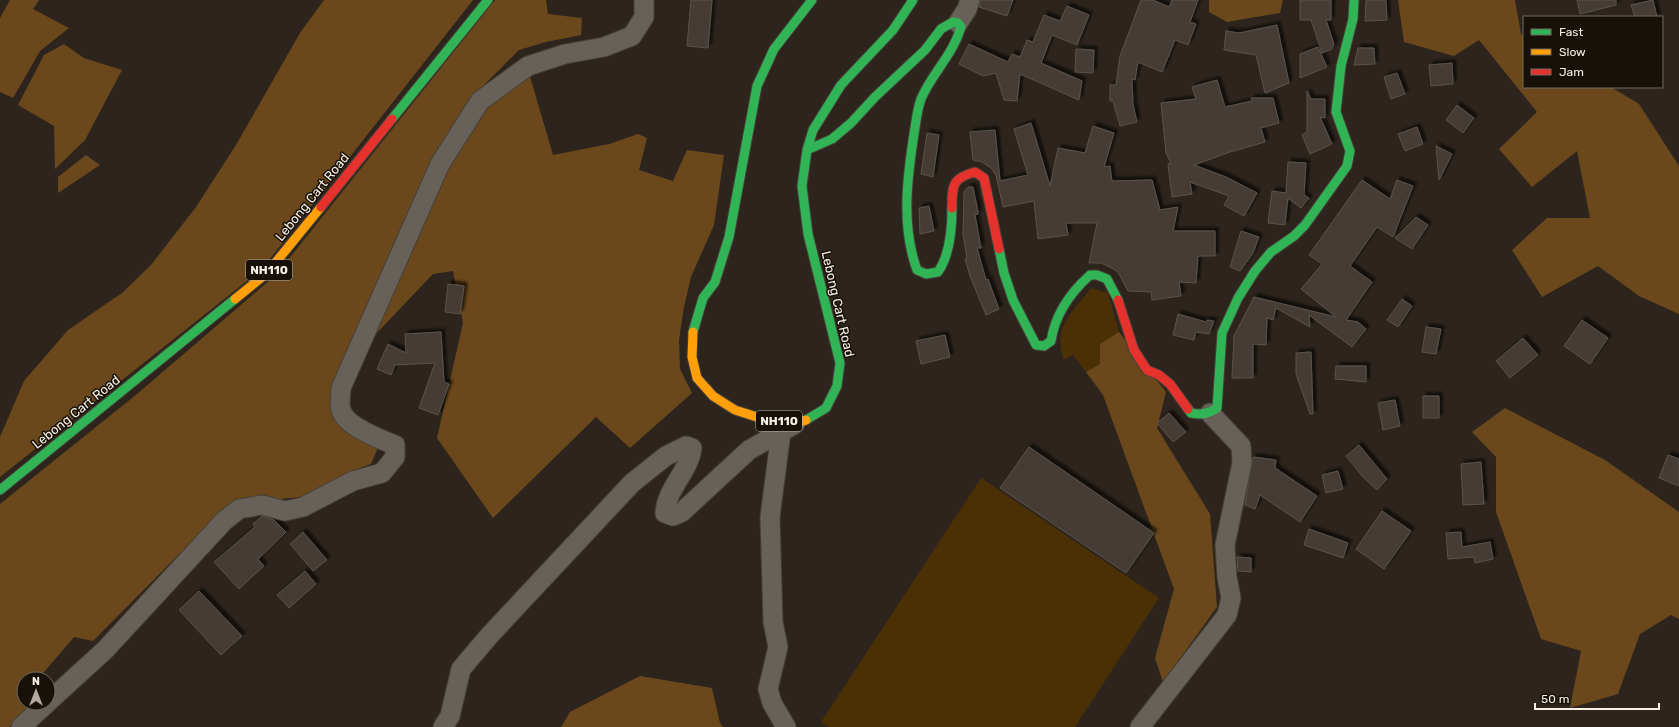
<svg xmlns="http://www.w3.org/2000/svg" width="1679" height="727" viewBox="0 0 1679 727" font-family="Rubik,sans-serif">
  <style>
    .green { fill: #4b2f05 }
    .forest { fill: #6a481b }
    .building { fill: #443c35; stroke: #5a534c; filter: url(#shadow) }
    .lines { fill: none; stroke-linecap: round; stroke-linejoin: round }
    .street-casing { stroke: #464039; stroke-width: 21 }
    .fast-casing { stroke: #464039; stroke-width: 11 }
    .slow-casing { stroke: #464039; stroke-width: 11 }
    .jam-casing { stroke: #464039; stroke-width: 11 }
    .street { stroke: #68615a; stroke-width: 19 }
    .fast { stroke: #30b455; stroke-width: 9 }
    .slow { stroke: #ff9f0a; stroke-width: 9 }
    .jam { stroke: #e5322d; stroke-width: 9 }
    .labels { text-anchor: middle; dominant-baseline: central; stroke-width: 3; stroke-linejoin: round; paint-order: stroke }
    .shield { fill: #171109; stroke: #b5ada3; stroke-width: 1 }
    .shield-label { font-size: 12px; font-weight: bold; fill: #f9f0e5 }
    .street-label { font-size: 13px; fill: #f9f0e5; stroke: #171109 }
  </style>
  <defs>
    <filter id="shadow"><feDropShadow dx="3.5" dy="-3.5" stdDeviation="1" flood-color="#0009"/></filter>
  </defs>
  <rect width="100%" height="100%" fill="#2d251d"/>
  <path class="green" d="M 1091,288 L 1108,293 L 1119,332 L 1100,364 L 1086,372 L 1073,355 L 1063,360 C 1054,325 1071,314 1091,288 Z
    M 981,478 L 1159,598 L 1075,727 L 829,727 L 821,722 Z"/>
  <path class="forest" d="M 10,0 L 39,0 L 33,9 L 69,28 L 40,51 L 13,98 L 0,92 L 0,18 Z
    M 324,0 L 473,0 L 262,269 L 0,477 L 0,437 L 24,381 L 68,330 L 122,293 L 151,265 L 196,207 L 236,145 L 300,33 Z
    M 495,0 L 546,0 L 548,14 L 582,18 L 581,35 L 546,42 L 519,50 L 475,94 L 337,373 L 331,397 L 339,423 L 379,445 L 371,464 L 349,472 L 300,497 L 271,500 L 219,514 L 93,641 L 74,637 L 38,679 L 24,679 L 24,703 L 39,703 L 9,727 L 0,727 L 0,504 L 137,394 L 276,275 Z
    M 1209,0 L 1283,0 L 1280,13 L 1227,22 L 1209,12 Z
    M 1398,0 L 1515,0 L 1521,34 L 1524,36 L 1524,87 L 1611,87 L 1639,104 L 1679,166 L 1679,314 L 1639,296 L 1598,266 L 1542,297 L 1512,250 L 1547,218 L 1590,218 L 1577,151 L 1532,187 L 1499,149 L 1537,112 L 1479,40 L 1454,56 L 1404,42 Z
    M 64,44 L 84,58 L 122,70 L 85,140 L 55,169 L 54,126 L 18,105 L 44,55 Z
    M 529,73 L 553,155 L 609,144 L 638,134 L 647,138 L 639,170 L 673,181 L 687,150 L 724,155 L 714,225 L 691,277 L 684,307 L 679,340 L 680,369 L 692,393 L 630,448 L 596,417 L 493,518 L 437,438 L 463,323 L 453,271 L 433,274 L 372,338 L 415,246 L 446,170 L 484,105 Z
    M 86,155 L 100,165 L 58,193 L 58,177 Z
    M 1119,332 L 1166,392 L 1157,428 L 1210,514 L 1217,607 L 1163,682 L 1155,658 L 1174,589 L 1103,395 L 1086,372 L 1100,364 L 1100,344 Z
    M 1505,408 L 1605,460 L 1679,512 L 1679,619 L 1671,615 L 1640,634 L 1618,694 L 1570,708 L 1581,651 L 1541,639 L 1496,512 L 1496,457 L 1472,432 Z
    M 640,676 L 712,688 L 720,723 L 723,727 L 561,727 L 570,712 Z"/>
  <path class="building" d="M 691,0 L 712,0 L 708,48 L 687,46 Z
    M 981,0 L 1013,0 L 1007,16 L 979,7 Z
    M 1141,0 L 1153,0 L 1169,7 L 1172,0 L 1198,0 L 1190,22 L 1196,24 L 1188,45 L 1175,40 L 1162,72 L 1138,62 L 1135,80 L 1132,79 L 1133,105 L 1137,122 L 1120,126 L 1113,101 L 1110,101 L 1110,85 L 1116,85 L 1120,56 Z
    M 1300,0 L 1331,0 L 1331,20 L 1326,20 L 1334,44 L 1332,49 L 1322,53 L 1311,20 L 1300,20 Z
    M 1366,0 L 1386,0 L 1387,20 L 1365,21 Z
    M 1577,0 L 1616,0 L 1616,5 L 1580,14 Z
    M 1653,0 L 1657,17 L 1635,17 L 1631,5 Z
    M 1067,6 L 1089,15 L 1077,45 L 1052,35 L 1041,63 L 1082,81 L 1079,100 L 1020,74 L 1017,101 L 1004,100 L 996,73 L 983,76 L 959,64 L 969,44 L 1008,62 L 1012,54 L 1020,57 L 1027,40 L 1033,42 L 1044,15 L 1060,21 Z
    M 1277,25 L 1289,83 L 1265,93 L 1256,55 L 1224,50 L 1226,31 L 1239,33 Z
    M 1318,47 L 1327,67 L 1300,78 L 1300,54 Z
    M 1358,48 L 1374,48 L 1375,64 L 1354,65 Z
    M 1076,49 L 1094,50 L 1093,73 L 1075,72 Z
    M 1452,63 L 1453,84 L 1431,86 L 1429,65 Z
    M 1397,73 L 1405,94 L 1391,99 L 1384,77 Z
    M 1217,80 L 1225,107 L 1252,101 L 1251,98 L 1273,98 L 1279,123 L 1261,128 L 1265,142 L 1230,152 L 1194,165 L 1226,177 L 1257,193 L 1244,216 L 1224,205 L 1229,196 L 1190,182 L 1192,194 L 1172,197 L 1168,164 L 1171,163 L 1166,153 L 1161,103 L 1196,99 L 1192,87 Z
    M 1307,91 L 1311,99 L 1325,99 L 1325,118 L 1320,117 L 1332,144 L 1310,154 L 1302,135 L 1307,132 Z
    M 1457,105 L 1474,118 L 1463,133 L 1446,120 Z
    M 1031,123 L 1050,186 L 1058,148 L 1085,153 L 1093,126 L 1114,133 L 1104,167 L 1110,166 L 1112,181 L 1152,180 L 1160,210 L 1178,207 L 1173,231 L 1215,231 L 1215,256 L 1198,256 L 1196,283 L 1179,282 L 1181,296 L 1152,300 L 1151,292 L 1128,291 L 1118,272 L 1112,268 L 1101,263 L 1089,263 L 1097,223 L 1066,223 L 1068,235 L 1038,239 L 1034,201 L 1003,207 L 996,175 L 991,168 L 982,162 L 973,160 L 970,132 L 995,130 L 1000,181 L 1028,175 L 1014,129 Z
    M 1417,127 L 1423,144 L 1405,151 L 1398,134 Z
    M 927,133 L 939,135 L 933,177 L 921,174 Z
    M 1436,146 L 1452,154 L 1439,180 Z
    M 1288,162 L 1306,163 L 1304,195 L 1309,198 L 1301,208 L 1288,198 L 1285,225 L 1268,223 L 1272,191 L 1286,193 Z
    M 1362,180 L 1390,199 L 1397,180 L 1413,186 L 1393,237 L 1377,227 L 1350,266 L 1372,282 L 1346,320 L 1358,322 L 1366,329 L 1352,347 L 1309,315 L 1310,327 L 1276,308 L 1273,320 L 1267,318 L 1266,345 L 1253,344 L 1253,378 L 1232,378 L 1234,336 L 1254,297 L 1336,317 L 1301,289 L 1322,264 L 1309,255 Z
    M 968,187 L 973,187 L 978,212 L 978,214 L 975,215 L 981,248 L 977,248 L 986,280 L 988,279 L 999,309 L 986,315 L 970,276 L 965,259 L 967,259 L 963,234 L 964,192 Z
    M 929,206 L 934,231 L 920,234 L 919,208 Z
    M 1416,217 L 1428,225 L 1412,249 L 1395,238 Z
    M 1241,231 L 1259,237 L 1253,253 L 1240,271 L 1230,267 Z
    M 448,284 L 464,286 L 460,314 L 445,312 Z
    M 1402,299 L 1412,306 L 1398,327 L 1387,320 Z
    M 1178,314 L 1206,322 L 1207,320 L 1214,321 L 1209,334 L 1196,332 L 1194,340 L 1173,335 Z
    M 1582,320 L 1608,338 L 1590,364 L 1564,346 Z
    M 1426,327 L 1441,329 L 1436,354 L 1422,352 Z
    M 441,332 L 444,382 L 449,384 L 438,415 L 419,408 L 435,363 L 395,365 L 391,375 L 377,369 L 388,344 L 406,353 L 405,334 Z
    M 945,335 L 950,357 L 921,364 L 916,341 Z
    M 1523,338 L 1538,355 L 1510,378 L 1496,361 Z
    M 1311,352 L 1313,414 L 1310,414 L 1296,374 L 1296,353 Z
    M 1336,366 L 1366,366 L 1366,382 L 1335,379 Z
    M 1423,396 L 1439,396 L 1439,418 L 1423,418 Z
    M 1395,400 L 1400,426 L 1383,430 L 1378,403 Z
    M 1169,413 L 1186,432 L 1173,442 L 1157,423 Z
    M 1359,445 L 1387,479 L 1377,490 L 1363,477 L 1346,456 Z
    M 1029,447 L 1154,533 L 1126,573 L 1000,488 Z
    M 1668,455 L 1679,459 L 1679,486 L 1659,478 Z
    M 1253,457 L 1276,460 L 1275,468 L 1317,496 L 1300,522 L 1260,495 L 1255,509 L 1245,505 Z
    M 1481,462 L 1484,504 L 1463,505 L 1461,464 Z
    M 1338,471 L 1343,489 L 1326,493 L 1322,475 Z
    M 1382,511 L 1411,531 L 1384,569 L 1356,549 Z
    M 262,516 L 274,520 L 286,532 L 258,559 L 264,566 L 239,589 L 214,562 L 255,527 L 253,524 Z
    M 1309,529 L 1348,543 L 1343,558 L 1304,545 Z
    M 303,532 L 327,560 L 313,571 L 290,544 Z
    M 1461,532 L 1462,547 L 1490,542 L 1493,559 L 1475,563 L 1474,557 L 1448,559 L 1446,533 Z
    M 1237,557 L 1251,558 L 1251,572 L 1238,571 Z
    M 305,571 L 316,584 L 289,608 L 277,595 Z
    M 199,591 L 242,636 L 221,655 L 179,610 Z"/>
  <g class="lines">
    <g class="street-casing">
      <path id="street" d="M 958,23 L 967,9 L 970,0
        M 781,432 L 770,517 L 773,622 L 778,647 L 768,689 L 772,703 L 786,727
        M 48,702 L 105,650 L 224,521 L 239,509 L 262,505 L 285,511 L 303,507 L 353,481 L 382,473 L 395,457 L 395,445 C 380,439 346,427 341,410 C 339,404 341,394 341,388 L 440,164 L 480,101 L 528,66 L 565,54 L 604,47 L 632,36 L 644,17 L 644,0
        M 21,727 L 47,703
        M 443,727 L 450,716 L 461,669 L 489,636 L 632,483 L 666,456 L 686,446 L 692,448 C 689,472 666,489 665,513 L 673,516 L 682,512 L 749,450 L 795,424
        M 1140,727 L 1227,615 L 1231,598 L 1227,577 L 1225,545 L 1242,463 L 1241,446 L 1210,413"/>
    </g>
    <g class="fast-casing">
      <path id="fast" d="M 392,119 L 488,0
        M 807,150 L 832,139 L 851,123 L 875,97 L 925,50 L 941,29 L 953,22 L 958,23 L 961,27 C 953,55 932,73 921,99 C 917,110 916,122 914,134 C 907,179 901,226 917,270 L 926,274 L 938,272 C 950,255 952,229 952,208
        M 999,249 L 1004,273 L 1013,300 L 1036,345 L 1044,346 L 1051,341 C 1055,315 1071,292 1090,275 L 1097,275 L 1107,279 L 1118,300
        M 693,332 L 703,298 L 715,282 L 729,237 L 757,86 L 774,49 L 812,0
        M 1188,409 L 1191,413 C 1202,415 1208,414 1217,408 L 1222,333 L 1238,298 L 1255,271 L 1271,252 L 1294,236 L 1305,225 L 1347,166 L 1350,151 L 1336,112 L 1341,66 L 1353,19 L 1354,0
        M 806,420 L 826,408 L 837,386 L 840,363 L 808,234 L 802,186 L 807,150 L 813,130 L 841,85 L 893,30 L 913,0
        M 0,490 L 235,299"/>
    </g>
    <g class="slow-casing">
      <path id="slow" d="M 235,299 L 267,273 L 321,207
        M 693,332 L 692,357 L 697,378 L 713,396 L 735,410 L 763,419 L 795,424 L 806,420"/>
    </g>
    <g class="jam-casing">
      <path id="jam" d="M 321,207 L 392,119
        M 952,208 C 952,186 952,178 975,172 L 984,178 L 999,249
        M 1118,300 L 1134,350 L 1147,370 L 1159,375 L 1170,384 L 1188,409"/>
    </g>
    <use href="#street" class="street"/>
    <use href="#fast" class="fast"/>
    <use href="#slow" class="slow"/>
    <use href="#jam" class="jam"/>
  </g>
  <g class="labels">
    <g class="shield">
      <rect x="246" y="260" width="46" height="20" rx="3"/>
      <rect x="756" y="411" width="46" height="20" rx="3"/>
    </g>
    <g class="shield-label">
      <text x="269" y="270">NH110</text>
      <text x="779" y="421">NH110</text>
    </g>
    <g class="street-label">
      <text transform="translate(312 197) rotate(-51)">Lebong Cart Road</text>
      <text transform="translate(838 304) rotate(77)">Lebong Cart Road</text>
      <text transform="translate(76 412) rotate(-39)">Lebong Cart Road</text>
    </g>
  </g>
  <rect x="1523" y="16" width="140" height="72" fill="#171109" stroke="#716a61"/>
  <rect x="1531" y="29" width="20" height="6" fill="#30b455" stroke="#716a61"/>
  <text x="1559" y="36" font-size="12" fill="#f9f0e5">Fast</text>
  <rect x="1531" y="49" width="20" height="6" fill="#ff9f0a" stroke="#716a61"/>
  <text x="1559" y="56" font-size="12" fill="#f9f0e5">Slow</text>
  <rect x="1531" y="69" width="20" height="6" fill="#e5322d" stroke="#716a61"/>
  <text x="1559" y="76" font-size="12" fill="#f9f0e5">Jam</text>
  <g transform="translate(36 691)"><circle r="19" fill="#171109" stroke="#716a61"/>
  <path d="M0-3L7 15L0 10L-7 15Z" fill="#b2a99f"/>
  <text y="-6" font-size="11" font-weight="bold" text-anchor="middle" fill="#f9f0e5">N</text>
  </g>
  <path d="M1535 703v6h124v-6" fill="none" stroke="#f9f0e5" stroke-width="2"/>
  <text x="1541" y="703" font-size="12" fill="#f9f0e5" stroke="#171109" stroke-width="3" paint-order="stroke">50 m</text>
</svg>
